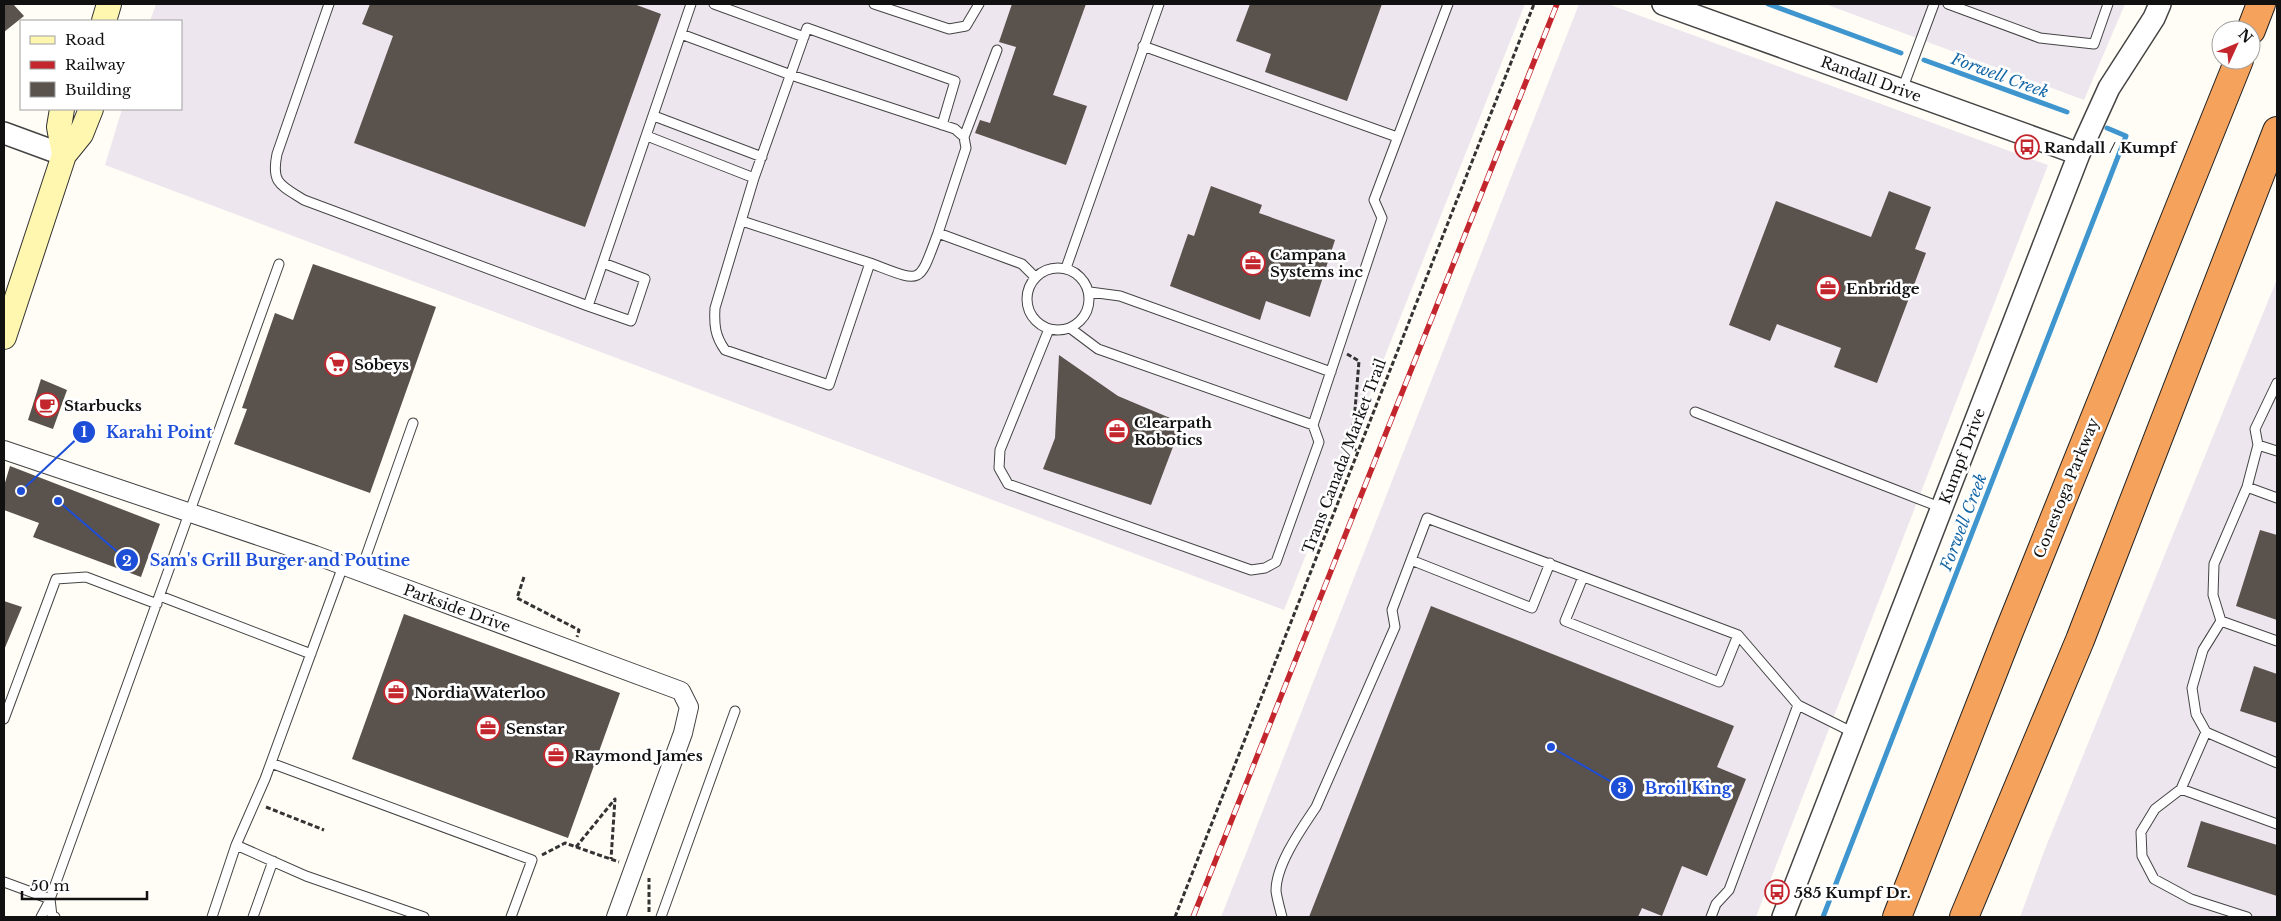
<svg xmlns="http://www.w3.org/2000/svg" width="2281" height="921" viewBox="0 0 2281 921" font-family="'Libre Baskerville',serif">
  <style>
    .industrial { fill: #eee6ef }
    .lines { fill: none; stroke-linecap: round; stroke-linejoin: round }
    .stream { stroke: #3f96cf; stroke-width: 5 }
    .building { fill: #5a524d }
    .service-casing { stroke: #444; stroke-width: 11 }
    .minor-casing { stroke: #444; stroke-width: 20 }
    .tertiary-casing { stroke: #444; stroke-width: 24 }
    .secondary-casing { stroke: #333; stroke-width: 26 }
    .motorway-casing { stroke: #222; stroke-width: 30 }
    .path { stroke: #333; stroke-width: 3; stroke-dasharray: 5 2.5; stroke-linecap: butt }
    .service { stroke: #fff; stroke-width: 9 }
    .minor { stroke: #fff; stroke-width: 18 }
    .tertiary { stroke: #fff; stroke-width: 21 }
    .secondary { stroke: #fff6b0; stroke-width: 24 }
    .motorway { stroke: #f5a25d; stroke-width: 28 }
    .rail-casing { stroke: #c4262e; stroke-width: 5.5 }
    .rail { stroke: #fff; stroke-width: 4; stroke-dasharray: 11; stroke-linecap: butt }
    .labels { text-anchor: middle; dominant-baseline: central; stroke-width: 5; stroke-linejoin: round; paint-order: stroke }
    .street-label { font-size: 15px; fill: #111; stroke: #fff }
    .poi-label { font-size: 15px; font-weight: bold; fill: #111; stroke: #fff; text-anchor: start }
    .water-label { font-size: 16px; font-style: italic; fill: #1768a6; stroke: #fff }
    .leader { fill: none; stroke: #1d4ed8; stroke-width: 2 }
    .callout-dot { fill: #1d4ed8; stroke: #fff; stroke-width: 2 }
    .mark-label { font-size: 15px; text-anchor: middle; font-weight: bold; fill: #fff }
    .callout-label { font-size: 16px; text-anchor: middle; font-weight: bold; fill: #1d4ed8; stroke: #fff; stroke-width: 5; stroke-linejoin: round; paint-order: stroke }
  </style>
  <rect width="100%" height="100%" fill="#fffdf5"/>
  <path class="industrial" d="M 156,4 L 1525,4 L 1284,610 L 105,165 L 122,109 L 181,109 L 181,21 L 150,21 Z
    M 1579,4 L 1608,4 L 2048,165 L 1756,917 L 1221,917 Z
    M 1825,4 L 2125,4 L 2084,100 Z
    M 2277,279 L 2277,917 L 2020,917 L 2045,849 Z"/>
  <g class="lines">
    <path class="stream" d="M 1768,4 L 1901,53
      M 1924,60 L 2067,112
      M 1823,917 L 2126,136 L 2107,128"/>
  </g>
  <path class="building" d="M 4,4 L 13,4 L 24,16 L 4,32 Z
    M 370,4 L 634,4 L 661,14 L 585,227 L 354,143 L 393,36 L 362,24 Z
    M 1012,4 L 1086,4 L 1053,95 L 1087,106 L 1066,165 L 975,133 L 980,120 L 990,123 L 1016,47 L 999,42 Z
    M 1250,4 L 1382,4 L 1347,101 L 1265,72 L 1271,54 L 1236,41 Z
    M 1211,186 L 1262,205 L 1259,213 L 1335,240 L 1310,317 L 1266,301 L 1260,320 L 1170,286 L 1188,234 L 1194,236 Z
    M 1889,191 L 1931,207 L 1915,249 L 1926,253 L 1877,383 L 1834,367 L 1841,348 L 1777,324 L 1770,341 L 1729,325 L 1776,201 L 1871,237 Z
    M 313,264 L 436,307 L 370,493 L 234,444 L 247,409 L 242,408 L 275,313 L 293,320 Z
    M 1059,355 L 1118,396 L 1182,423 L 1151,505 L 1043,469 L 1055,438 Z
    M 41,379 L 67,390 L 53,429 L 28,420 Z
    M 10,466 L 160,524 L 141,577 L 33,537 L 39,523 L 4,510 L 4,486 Z
    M 2260,530 L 2277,535 L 2277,620 L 2236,606 Z
    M 4,601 L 22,607 L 4,650 Z
    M 1431,606 L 1734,726 L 1717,767 L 1746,779 L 1707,876 L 1682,866 L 1662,916 L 1642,908 L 1638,917 L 1309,917 Z
    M 404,614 L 620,693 L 568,838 L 352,759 Z
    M 2254,666 L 2277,674 L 2277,723 L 2240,711 Z
    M 2201,821 L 2277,845 L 2277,896 L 2187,867 Z"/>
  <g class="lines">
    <g class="service-casing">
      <path id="service" d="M 329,4 L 277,154 C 271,183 280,185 304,200 L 588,306 L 691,4
        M 714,4 L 804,37
        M 874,4 L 949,29 L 966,26 L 979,4
        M 1948,4 L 2040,38 L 2094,44 L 2108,4
        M 681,34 L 791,75 L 955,129 L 964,137 L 966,148 L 938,233 L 1022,264 L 1035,277
        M 1143,46 L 1397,137
        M 1902,90 L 1934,4
        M 654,116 L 762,157
        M 647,136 L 754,178
        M 964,137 L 997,50
        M 742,221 L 870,263 L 829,385 L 725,350 C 715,336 714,325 715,308 L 754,178 L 807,28 L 955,81 L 942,125
        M 870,263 C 923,283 918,286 938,233
        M1027 299a31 31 0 1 1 62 0a31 31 0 1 1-62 0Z
        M 1066,268 L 1159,4
        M 1090,292 L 1120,296 L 1331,372
        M 588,306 L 631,321 L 645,279 L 603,263
        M 1070,328 L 1098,349 L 1313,425
        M 1049,329 L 1000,450 L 999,468 L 1008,484 L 1251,570 L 1265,568 L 1276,562 L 1319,442 L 1313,425 L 1382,218 L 1374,200 L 1448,4
        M 2277,383 L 2255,429 L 2258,445 L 2247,487 L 2214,564 L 2213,595 L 2221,621 L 2203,650 L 2192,688 L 2196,714 L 2206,732 L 2277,763
        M 1695,412 L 1942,508
        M 2258,445 L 2277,451
        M 2247,487 L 2277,498
        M 1411,560 L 1532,608 L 1550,563
        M 360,573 L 413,423
        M 1583,577 L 1565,621 L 1719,682 L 1738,635
        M 160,596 L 311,654
        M 2221,621 L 2277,641
        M 4,719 L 56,579 L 86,577 L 157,604
        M 2206,732 L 2181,789 L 2155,809 L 2141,832 L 2142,856 L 2154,879 L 2191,899 L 2247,917
        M 271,763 L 532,860 L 511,917
        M 2181,789 L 2277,824
        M 236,845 L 306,876 L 424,917
        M 4,882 L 50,899 L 279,264
        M 50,899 L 52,916 L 55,917
        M 41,917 L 50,900
        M 212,917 L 236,845 L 265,779 L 343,566
        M 253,917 L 273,861
        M 661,917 L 735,711
        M 1282,917 C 1280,909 1277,899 1276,891 C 1276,864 1302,828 1316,807 L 1395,627 L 1392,610 L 1427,518 L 1738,635 L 1798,705 L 1854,733
        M 1711,917 L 1716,904 L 1729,890 L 1798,705"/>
    </g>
    <g class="minor-casing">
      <path id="minor" d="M 4,450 L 315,555 L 681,691 L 689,707 L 683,733 L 616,917"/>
    </g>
    <g class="tertiary-casing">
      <path id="tertiary" d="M 1663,4 L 2079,154
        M 4,133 L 64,155
        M 1783,917 L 2079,154 L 2109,88 L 2154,18 L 2160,4"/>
    </g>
    <g class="secondary-casing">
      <path id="secondary" d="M 104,21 L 109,4
        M 62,109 L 59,127 L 64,155
        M 4,337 L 64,155 L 81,134 L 91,109"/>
    </g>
    <g class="motorway-casing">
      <path id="motorway" d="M 2251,30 L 2261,4
        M 1897,917 L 2008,634 L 2239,60
        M 1964,917 L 2080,640 L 2277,131"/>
    </g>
    <path class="path" d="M 1347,354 L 1359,361 L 1354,422 L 1346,442 L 1358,452
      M 524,577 L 517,598 L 579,630 L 577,637
      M 266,807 L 324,830
      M 576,847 L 615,799 L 611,859
      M 542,855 L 565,843 L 619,862
      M 649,912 L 649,878
      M 1175,917 L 1534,4"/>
    <use href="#service" class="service"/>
    <use href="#minor" class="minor"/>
    <use href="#tertiary" class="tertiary"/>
    <use href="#secondary" class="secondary"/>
    <use href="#motorway" class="motorway"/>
    <g class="rail-casing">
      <path id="rail" d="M 1193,917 L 1557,4"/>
    </g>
    <use href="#rail" class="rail"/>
  </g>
  <defs>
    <g id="bus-ring" transform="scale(1.25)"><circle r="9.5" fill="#fff" stroke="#c4262e" stroke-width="1.5"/><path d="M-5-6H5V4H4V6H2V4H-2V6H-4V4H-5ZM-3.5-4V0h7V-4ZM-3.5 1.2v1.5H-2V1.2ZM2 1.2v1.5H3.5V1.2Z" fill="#c4262e"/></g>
    <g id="office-ring" transform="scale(1.25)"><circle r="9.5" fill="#fff" stroke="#c4262e" stroke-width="1.5"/><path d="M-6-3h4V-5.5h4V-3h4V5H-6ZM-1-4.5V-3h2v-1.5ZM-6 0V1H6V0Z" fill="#c4262e"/></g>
    <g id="supermarket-ring" transform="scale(1.25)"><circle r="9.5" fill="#fff" stroke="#c4262e" stroke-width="1.5"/><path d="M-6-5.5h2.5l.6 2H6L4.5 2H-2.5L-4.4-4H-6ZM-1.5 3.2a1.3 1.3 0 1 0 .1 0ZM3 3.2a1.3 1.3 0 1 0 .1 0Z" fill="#c4262e"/></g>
    <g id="cafe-ring" transform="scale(1.25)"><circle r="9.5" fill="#fff" stroke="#c4262e" stroke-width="1.5"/><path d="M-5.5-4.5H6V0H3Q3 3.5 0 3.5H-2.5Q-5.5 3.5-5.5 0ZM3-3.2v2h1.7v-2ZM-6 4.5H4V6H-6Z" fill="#c4262e"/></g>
  </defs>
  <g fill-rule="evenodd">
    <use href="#bus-ring" x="2027" y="147"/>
    <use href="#office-ring" x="1253" y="263"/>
    <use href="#office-ring" x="1828" y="288"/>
    <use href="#supermarket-ring" x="337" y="364"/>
    <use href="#cafe-ring" x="47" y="405"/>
    <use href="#office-ring" x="1117" y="431"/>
    <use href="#office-ring" x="396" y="692"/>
    <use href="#office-ring" x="488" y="728"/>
    <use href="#office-ring" x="556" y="755"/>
    <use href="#bus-ring" x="1777" y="892"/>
  </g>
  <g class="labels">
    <g class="street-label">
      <text transform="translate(1871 79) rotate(20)">Randall Drive</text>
      <text transform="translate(1344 456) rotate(-69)">Trans Canada/Market Trail</text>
      <text transform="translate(1962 456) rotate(-69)">Kumpf Drive</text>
      <text transform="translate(2066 488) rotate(-68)">Conestoga Parkway</text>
      <text transform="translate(457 608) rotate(20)">Parkside Drive</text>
    </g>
    <g class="poi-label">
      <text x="2044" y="147">Randall / Kumpf</text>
      <text x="1270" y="254">Campana<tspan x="1270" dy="17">Systems inc</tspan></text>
      <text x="1846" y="288">Enbridge</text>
      <text x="354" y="364">Sobeys</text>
      <text x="64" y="405">Starbucks</text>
      <text x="1134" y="422">Clearpath<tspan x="1134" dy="17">Robotics</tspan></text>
      <text x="414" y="692">Nordia Waterloo</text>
      <text x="506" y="728">Senstar</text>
      <text x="574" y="755">Raymond James</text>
      <text x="1794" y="892">585 Kumpf Dr.</text>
    </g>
    <g class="water-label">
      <text transform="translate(2000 75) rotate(20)">Forwell Creek</text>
      <text transform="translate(1963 522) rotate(-69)">Forwell Creek</text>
    </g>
  </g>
  <path class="leader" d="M21 491L84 432M58 501L127 560M1551 747L1622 788"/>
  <g class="callout-dot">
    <circle cx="21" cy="491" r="5"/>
    <circle cx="58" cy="501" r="5"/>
    <circle cx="1551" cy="747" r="5"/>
    <circle cx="84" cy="432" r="12"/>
    <circle cx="127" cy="560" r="12"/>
    <circle cx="1622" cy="788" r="12"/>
  </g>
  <g class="mark-label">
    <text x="84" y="437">1</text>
    <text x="127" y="566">2</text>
    <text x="1622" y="793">3</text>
  </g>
  <g class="callout-label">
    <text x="159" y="438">Karahi Point</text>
    <text x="280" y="566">Sam's Grill Burger and Poutine</text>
    <text x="1688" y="794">Broil King</text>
  </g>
  <rect width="2281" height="921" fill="none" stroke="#111111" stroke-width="10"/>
  <rect x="20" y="20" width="162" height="90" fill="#ffffff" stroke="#a0a0a0"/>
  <rect x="30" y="36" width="25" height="8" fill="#fff6b0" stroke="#a0a0a0"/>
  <text x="65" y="45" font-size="15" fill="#111111">Road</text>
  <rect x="30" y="61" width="25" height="8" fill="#c4262e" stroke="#a0a0a0"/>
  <text x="65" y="70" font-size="15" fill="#111111">Railway</text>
  <rect x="30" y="82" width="25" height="15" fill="#5a524d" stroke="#a0a0a0"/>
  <text x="65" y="95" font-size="15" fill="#111111">Building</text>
  <g transform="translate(2236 45) rotate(46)"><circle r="24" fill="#ffffff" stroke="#a0a0a0"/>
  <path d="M0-4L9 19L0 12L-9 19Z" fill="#c4262e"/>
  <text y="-8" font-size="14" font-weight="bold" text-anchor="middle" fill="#111111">N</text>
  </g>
  <path d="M22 891v8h125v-8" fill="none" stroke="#111111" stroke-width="2.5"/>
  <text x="30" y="891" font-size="15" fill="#111111" stroke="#ffffff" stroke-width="4" paint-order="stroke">50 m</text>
</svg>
